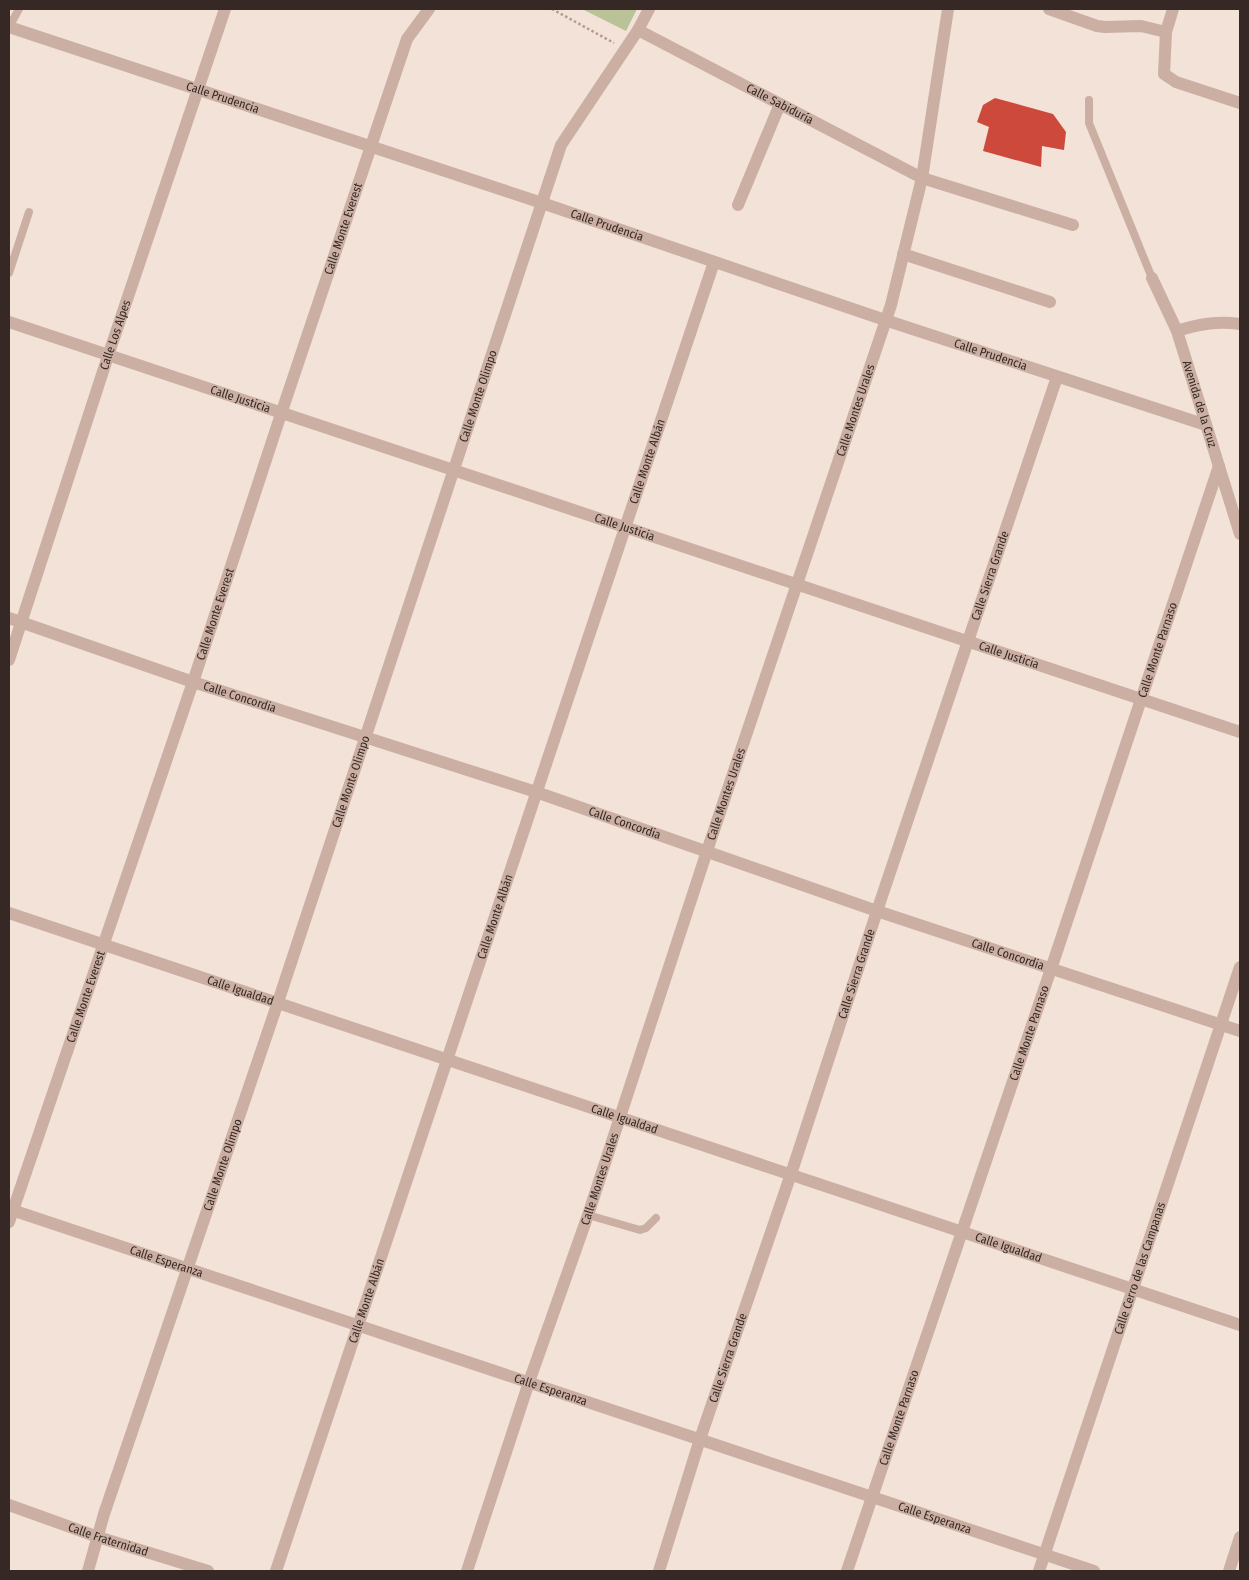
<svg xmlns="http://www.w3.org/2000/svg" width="1249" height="1580" font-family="'Fira Sans Condensed',sans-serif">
<rect width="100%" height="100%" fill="#f2e2d7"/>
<polygon fill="#bac297" points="582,9 637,9 626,31"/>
<polygon fill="#cd493b" points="995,98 1053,114 1066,132 1064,150 1042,146 1041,167 983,151 989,127 977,122 983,105"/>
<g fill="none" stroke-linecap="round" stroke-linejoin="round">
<polyline stroke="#b7998d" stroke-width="2.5" stroke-dasharray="2.5 2.5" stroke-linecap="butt" points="552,9 614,43"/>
<g stroke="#cbafa3" stroke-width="8">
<polyline points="9,27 19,9"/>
<polyline points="1089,100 1089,123 1152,278"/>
<polyline points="9,273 29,212"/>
<polyline points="588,1215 640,1230 646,1228 656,1218"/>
</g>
<g stroke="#cbafa3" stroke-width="12">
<polyline points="1049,9 1097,26 1105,27 1141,26 1166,32"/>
<polyline points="1173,9 1166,32 1164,74 1176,82 1240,103"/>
<path id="s1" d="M9,27L542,203L885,320L1206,425"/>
<path id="s2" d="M638,30L922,178L1073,225"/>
<polyline points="738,205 780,104"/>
<polyline points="903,254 1050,302"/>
<path id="s3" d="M1152,278L1177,331L1240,534"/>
<path d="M1177,331C1199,324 1217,321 1240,324"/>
<path id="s4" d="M9,618L193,682L536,792L877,911L1240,1031"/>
<path id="s5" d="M9,660L108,356L225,9"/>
<path id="s6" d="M9,913L1240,1325"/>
<path id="s7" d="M9,1209L1094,1571"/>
<path id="s8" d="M9,1222L193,682L281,414L407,39L429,9"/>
<path id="s9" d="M88,1571L104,1514L278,1002L561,145L638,30L649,9"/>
<path id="s10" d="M276,1571L714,262"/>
<path id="s11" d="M467,1571L529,1382L588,1215L707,851L891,305L922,178L948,9"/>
<path id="s12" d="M659,1571L700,1439L791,1174L877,911L1057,377"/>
<path id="s13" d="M847,1571L1051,969L1219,466"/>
<path id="s14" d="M1039,1571L1240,967"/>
<polyline points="1229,1571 1240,1537"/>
</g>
<g stroke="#cbafa3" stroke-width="12">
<path id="s15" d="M9,322L1240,732"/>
<path id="s16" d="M9,1505L98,1537L208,1571"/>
</g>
</g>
<g text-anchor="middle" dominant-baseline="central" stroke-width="4.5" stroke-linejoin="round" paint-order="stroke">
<g font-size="12" fill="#352825" stroke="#faede4">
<text stroke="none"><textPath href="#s1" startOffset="225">Calle Prudencia</textPath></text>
<text stroke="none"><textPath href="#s2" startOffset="160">Calle Sabiduría</textPath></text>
<text stroke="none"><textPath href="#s1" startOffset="630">Calle Prudencia</textPath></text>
<text stroke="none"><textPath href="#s8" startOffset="1048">Calle Monte Everest</textPath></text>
<text stroke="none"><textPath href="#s5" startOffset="342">Calle Los Alpes</textPath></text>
<text stroke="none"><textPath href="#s1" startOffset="1035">Calle Prudencia</textPath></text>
<text stroke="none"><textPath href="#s9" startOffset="1238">Calle Monte Olimpo</textPath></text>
<text stroke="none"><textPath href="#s15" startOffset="244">Calle Justicia</textPath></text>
<text stroke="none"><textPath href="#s3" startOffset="135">Avenida de la Cruz</textPath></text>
<text stroke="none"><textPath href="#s11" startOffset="1224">Calle Montes Urales</textPath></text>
<text stroke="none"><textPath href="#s10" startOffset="1170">Calle Monte Albán</textPath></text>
<text stroke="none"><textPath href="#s15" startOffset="649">Calle Justicia</textPath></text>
<text stroke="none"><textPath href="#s12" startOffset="1049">Calle Sierra Grande</textPath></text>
<text stroke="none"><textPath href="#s8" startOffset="642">Calle Monte Everest</textPath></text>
<text stroke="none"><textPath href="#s13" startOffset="972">Calle Monte Parnaso</textPath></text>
<text stroke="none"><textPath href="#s15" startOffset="1054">Calle Justicia</textPath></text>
<text stroke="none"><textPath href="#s4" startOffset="244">Calle Concordia</textPath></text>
<text stroke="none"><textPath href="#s9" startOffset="832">Calle Monte Olimpo</textPath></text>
<text stroke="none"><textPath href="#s11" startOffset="819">Calle Montes Urales</textPath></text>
<text stroke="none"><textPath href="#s4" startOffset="649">Calle Concordia</textPath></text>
<text stroke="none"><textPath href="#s10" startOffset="690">Calle Monte Albán</textPath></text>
<text stroke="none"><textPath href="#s4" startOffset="1054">Calle Concordia</textPath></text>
<text stroke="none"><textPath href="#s12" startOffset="629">Calle Sierra Grande</textPath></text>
<text stroke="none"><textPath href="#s6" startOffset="244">Calle Igualdad</textPath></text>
<text stroke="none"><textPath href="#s8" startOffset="238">Calle Monte Everest</textPath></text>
<text stroke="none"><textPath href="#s13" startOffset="568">Calle Monte Parnaso</textPath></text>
<text stroke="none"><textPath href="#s6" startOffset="649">Calle Igualdad</textPath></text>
<text stroke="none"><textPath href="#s9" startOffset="428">Calle Monte Olimpo</textPath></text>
<text stroke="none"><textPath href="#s11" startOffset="414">Calle Montes Urales</textPath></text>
<text stroke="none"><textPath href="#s6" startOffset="1054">Calle Igualdad</textPath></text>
<text stroke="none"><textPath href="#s7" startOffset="166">Calle Esperanza</textPath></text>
<text stroke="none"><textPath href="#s14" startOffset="319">Calle Cerro de las Campanas</textPath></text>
<text stroke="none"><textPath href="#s10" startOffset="285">Calle Monte Albán</textPath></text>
<text stroke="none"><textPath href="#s12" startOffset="224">Calle Sierra Grande</textPath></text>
<text stroke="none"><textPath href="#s7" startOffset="571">Calle Esperanza</textPath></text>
<text stroke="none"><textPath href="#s13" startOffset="162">Calle Monte Parnaso</textPath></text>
<text stroke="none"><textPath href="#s7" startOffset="976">Calle Esperanza</textPath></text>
<text stroke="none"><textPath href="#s16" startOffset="105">Calle Fraternidad</textPath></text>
</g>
</g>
<rect width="1249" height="1580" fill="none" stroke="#352825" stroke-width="20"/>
</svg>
